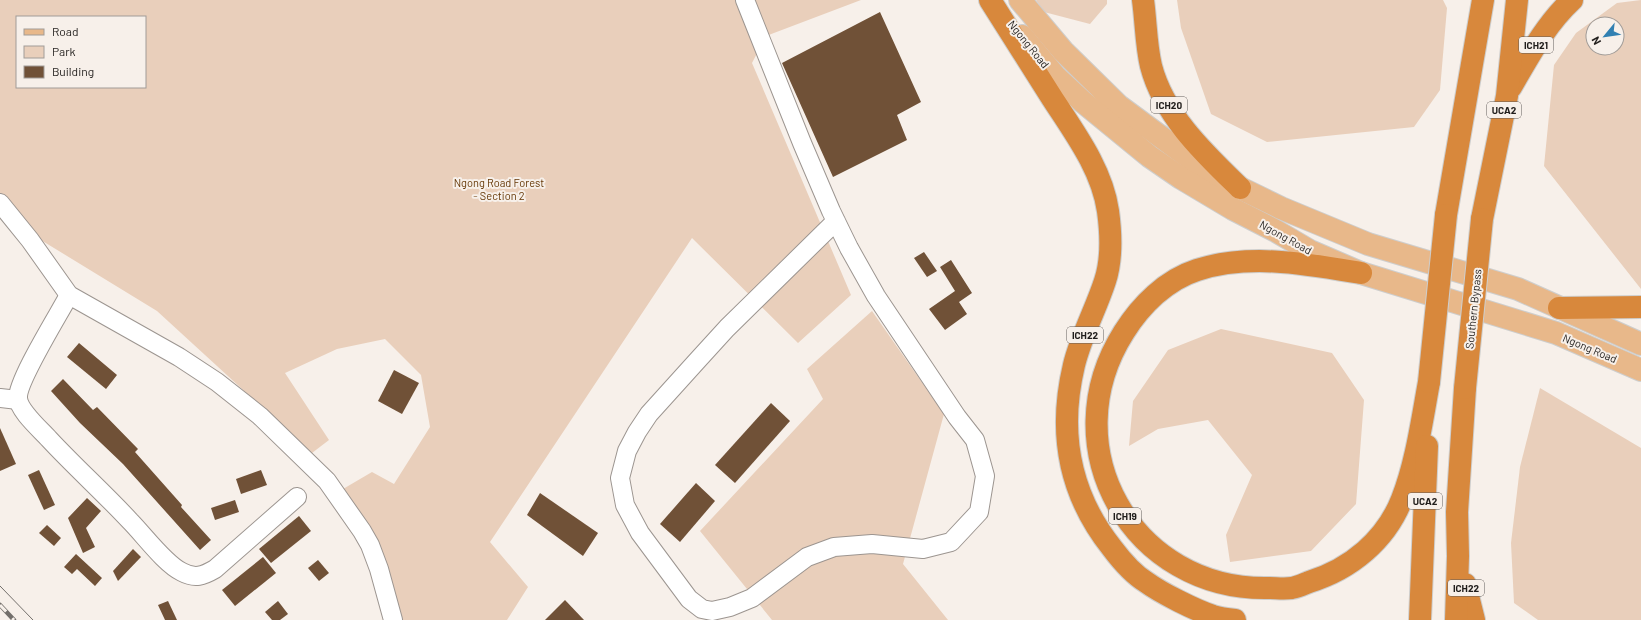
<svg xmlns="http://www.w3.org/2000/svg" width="1641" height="620" font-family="Barlow,sans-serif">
<rect width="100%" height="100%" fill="#f7f0ea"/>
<g fill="#e9cfbb" fill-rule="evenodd">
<path d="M0,0H861L766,36L752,63L851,295L798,343L692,238L490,542L528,587L507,620H403L379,545L343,489L372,472L394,484L430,427L421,375L385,339L337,349L285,373L329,440L312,453L157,311L0,215ZM17,17H145V87H17Z"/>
<polygon points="1036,0 1107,0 1107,4 1090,24 1044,12"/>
<polygon points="1177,0 1443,0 1447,8 1440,90 1414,127 1267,142 1211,114 1181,28"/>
<path d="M1641,0V289L1544,166L1554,65L1576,33L1617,3ZM1593,24H1617V48H1593Z"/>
<polygon points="872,311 944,414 903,564 948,620 772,620 700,531 823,399 807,369"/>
<polygon points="1221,329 1332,353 1364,400 1356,504 1311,551 1230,562 1226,535 1252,475 1208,420 1158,429 1129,446 1133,401 1168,350"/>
<polygon points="1540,388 1641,448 1641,620 1538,620 1514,603 1511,543 1520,467"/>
</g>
<g fill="#705137">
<polygon points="880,12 921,102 897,115 907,140 833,177 782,63"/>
<polygon points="924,252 937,271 927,277 914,258"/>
<polygon points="951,260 972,293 959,302 967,314 945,330 929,309 955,291 940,267"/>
<polygon points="79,343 117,375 106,389 67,357"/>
<polygon points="394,370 419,383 402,414 378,401"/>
<polygon points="63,379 93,410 97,407 138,449 135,452 182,505 181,507 211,540 200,550 123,464 80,423 51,391"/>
<polygon points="771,403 790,421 735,483 715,465"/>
<polygon points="0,428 16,464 0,471"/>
<polygon points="39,470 55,505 44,510 28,475"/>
<polygon points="261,470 267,485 241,494 236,479"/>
<polygon points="696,483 715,501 680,542 660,524"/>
<polygon points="540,493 598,533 583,556 527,515"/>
<polygon points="87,498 101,511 86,528 95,547 83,553 68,518"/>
<polygon points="235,500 239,512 215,520 211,508"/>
<polygon points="299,516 311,531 271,563 259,549"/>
<polygon points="47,525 61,538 54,546 39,533"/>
<polygon points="133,549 141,557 118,581 113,571"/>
<polygon points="76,554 102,578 95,586 77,569 72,574 64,567"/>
<polygon points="263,557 276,573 235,606 222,590"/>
<polygon points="318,560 329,573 319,581 308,568"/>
<polygon points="565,600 584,620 545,620"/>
<polygon points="168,601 177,620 165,620 158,605"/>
<polygon points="278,601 288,614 280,620 272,620 265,612"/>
</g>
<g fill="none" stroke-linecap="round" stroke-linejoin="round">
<g stroke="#9c9590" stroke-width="20">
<g id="minor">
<polyline points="745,0 802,143 831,211 849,248 876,296 957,417 975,440 985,476 979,512 951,542 923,549 872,544 834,547 807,557 752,598 730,607 712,611 702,609 689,599 640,533 625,505 620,478 627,451 637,432 649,414 696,362 727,328 836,221"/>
<polyline points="0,203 30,240 69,295 179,357 217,382 260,416 327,481 362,531 370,545 379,569 393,620"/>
<path d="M69,295C59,314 17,381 18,398C19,411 40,429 49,439C75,467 104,493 130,521C144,535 165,564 182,572C195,579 203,576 215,569L297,497"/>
<polyline points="0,398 18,400"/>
</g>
</g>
<g stroke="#cececd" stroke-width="24">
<g id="major">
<polyline points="1020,0 1063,51 1119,106 1199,165 1240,188 1281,208 1368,244 1518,289 1641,344"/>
<polyline points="1022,36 1055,76 1083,102 1149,156 1181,178 1233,209 1276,231 1310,251 1361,273 1556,333 1641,370"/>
</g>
</g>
<g stroke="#cececd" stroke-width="24">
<g id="highway">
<path d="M990,0C1011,33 1031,65 1052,98C1074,132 1102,169 1108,211C1111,233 1112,260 1105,281C1096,309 1081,336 1074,365C1058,432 1069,494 1112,548C1121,560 1133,574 1146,582C1161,593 1195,610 1213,616C1220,618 1227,619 1235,620"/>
<path d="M1143,0C1146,22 1146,45 1151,66C1164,116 1205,154 1240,188"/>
<path d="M1511,87C1529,56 1546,24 1572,0"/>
<polyline points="1446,215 1483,0"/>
<polyline points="1482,219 1507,96 1517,0"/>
<path d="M1361,273C1307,264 1250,253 1197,270C1166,280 1141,305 1124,332C1051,447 1132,591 1269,588C1276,588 1284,589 1292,588C1298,587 1304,584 1309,582C1351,569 1386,540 1402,499C1416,464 1422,420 1429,382"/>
<polyline points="1559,308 1641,307"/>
<polyline points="1465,584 1474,620"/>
<polyline points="1420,620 1427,446"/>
<polyline points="1456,620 1458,556 1457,512 1465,388"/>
</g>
</g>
<use href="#minor" stroke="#fff" stroke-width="18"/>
<use href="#major" stroke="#e8b88a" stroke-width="22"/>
<use href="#highway" stroke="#d8883c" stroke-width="22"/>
<polyline stroke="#736f6b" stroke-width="1" points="0,586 33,620"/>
<g stroke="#736f6b" stroke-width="4.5">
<polyline id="rail" points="0,605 14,620"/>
</g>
<use href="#rail" stroke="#f7f0ea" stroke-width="3" stroke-dasharray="9" stroke-linecap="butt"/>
<g stroke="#cececd" stroke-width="24" stroke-linecap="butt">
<g id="highway-bridge">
<polyline points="1429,382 1446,215"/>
<polyline points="1465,388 1482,219"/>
</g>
</g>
<use href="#highway-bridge" stroke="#d8883c" stroke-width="22"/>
</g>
<g text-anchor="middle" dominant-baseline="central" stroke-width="4" stroke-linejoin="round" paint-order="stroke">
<g fill="#f7f0ea" stroke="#615d5a" stroke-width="1">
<rect x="1519" y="37" width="34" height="16" rx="3"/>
<rect x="1151" y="97" width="36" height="16" rx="3"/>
<rect x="1487" y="102" width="34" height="16" rx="3"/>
<rect x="1067" y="327" width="36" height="16" rx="3"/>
<rect x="1408" y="493" width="34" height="16" rx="3"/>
<rect x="1109" y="508" width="32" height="16" rx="3"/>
<rect x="1448" y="580" width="36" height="16" rx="3"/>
</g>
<g font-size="10" font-weight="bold" fill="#211e1c">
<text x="1536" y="45">ICH21</text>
<text x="1169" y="105">ICH20</text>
<text x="1504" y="110">UCA2</text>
<text x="1085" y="335">ICH22</text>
<text x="1425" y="501">UCA2</text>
<text x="1125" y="516">ICH19</text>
<text x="1466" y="588">ICH22</text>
</g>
<g font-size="11" fill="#211e1c" stroke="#f7f0ea">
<text transform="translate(1029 44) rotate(51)">Ngong Road</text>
<text transform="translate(1286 237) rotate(29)">Ngong Road</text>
<text transform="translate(1473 309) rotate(-84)">Southern Bypass</text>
<text transform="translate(1590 348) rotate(23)">Ngong Road</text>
</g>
<g font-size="11" fill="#643604" stroke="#f7f0ea">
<text x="499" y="182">Ngong Road Forest<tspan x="499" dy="13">- Section 2</tspan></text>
</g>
</g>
<rect x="16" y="16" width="130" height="72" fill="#f7f0ea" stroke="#a19c98"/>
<rect x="24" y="29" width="20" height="6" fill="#e8b88a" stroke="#a19c98"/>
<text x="52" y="36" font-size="12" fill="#211e1c">Road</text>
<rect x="24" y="46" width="20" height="12" fill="#e9cfbb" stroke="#a19c98"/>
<text x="52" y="56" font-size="12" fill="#211e1c">Park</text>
<rect x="24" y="66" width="20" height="12" fill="#705137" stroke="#a19c98"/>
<text x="52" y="76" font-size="12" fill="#211e1c">Building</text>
<g transform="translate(1605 36) rotate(241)"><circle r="19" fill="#f7f0ea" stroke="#a19c98"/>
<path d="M0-3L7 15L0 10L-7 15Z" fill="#3180b2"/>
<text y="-6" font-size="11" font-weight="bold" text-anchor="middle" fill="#211e1c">N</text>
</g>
</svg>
